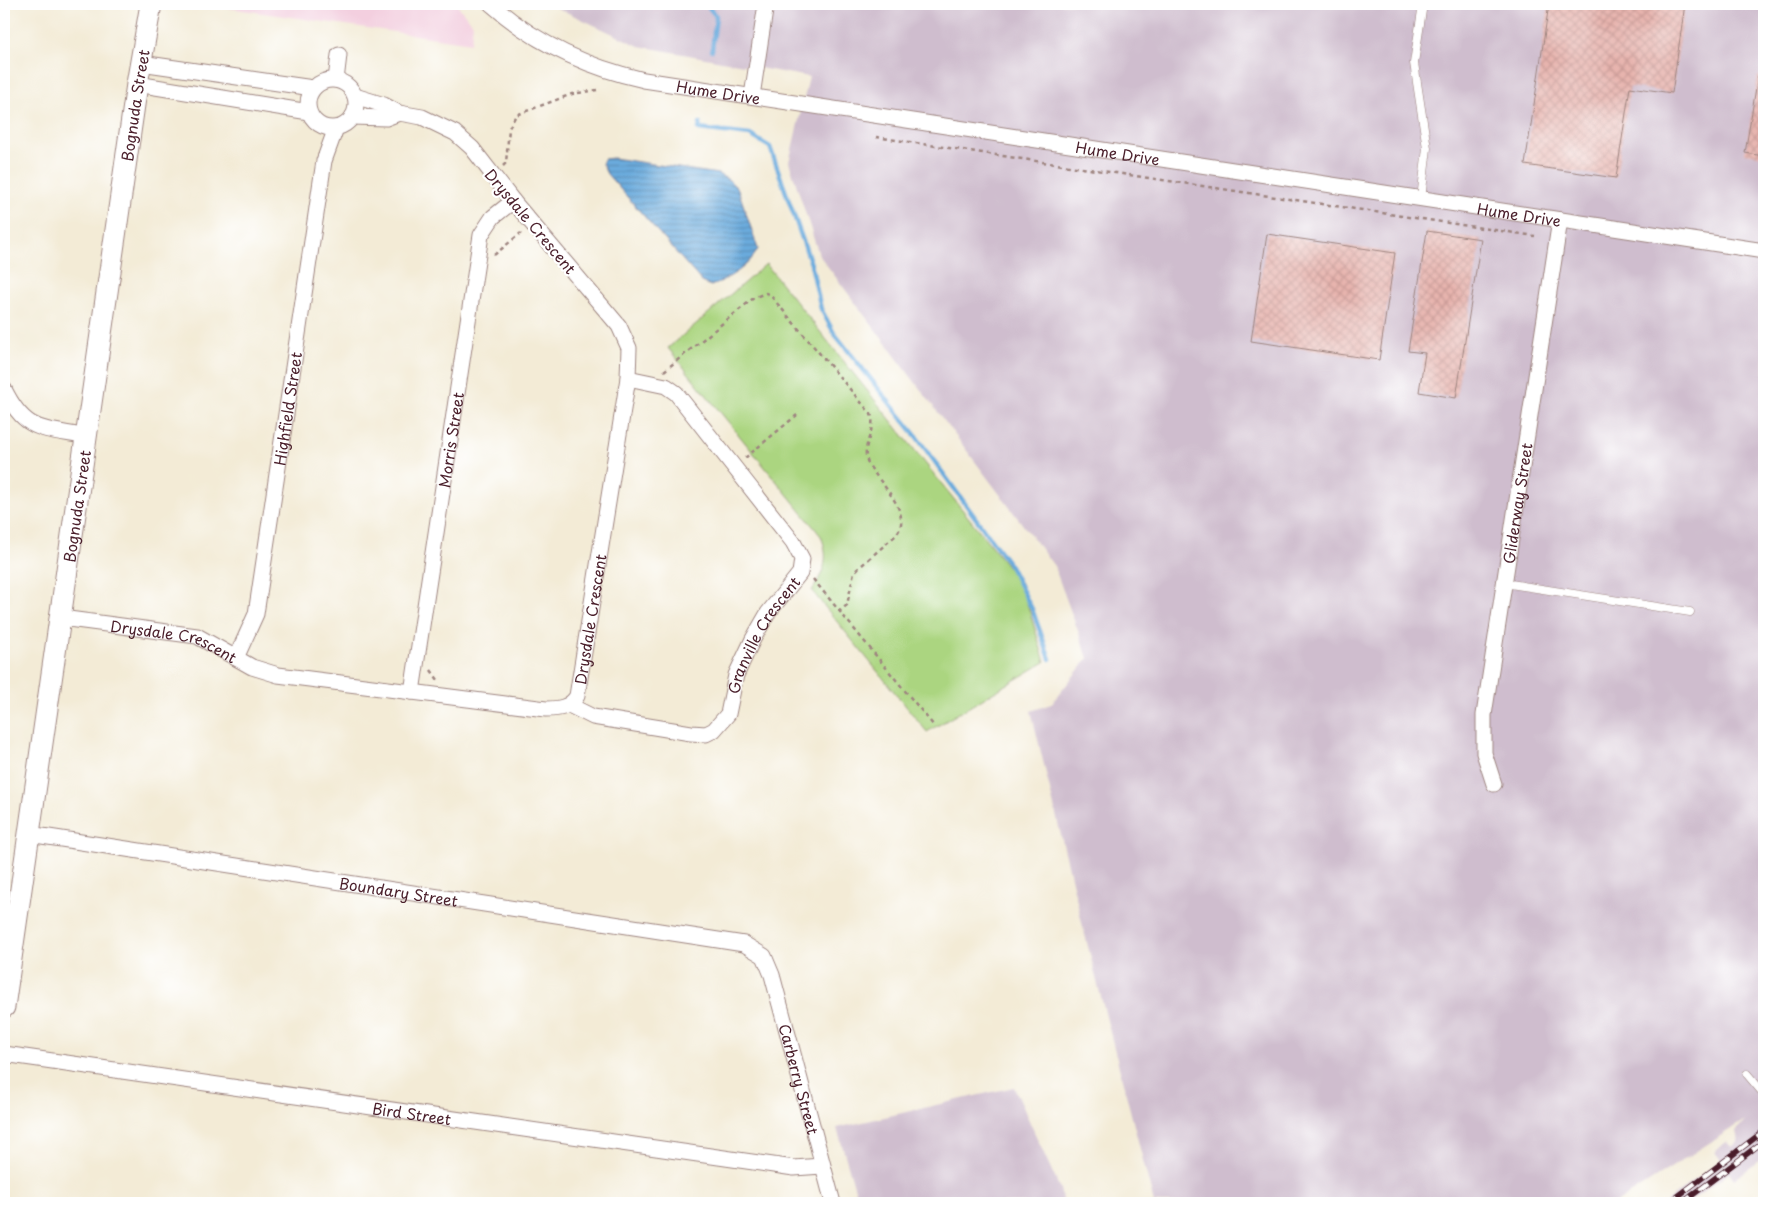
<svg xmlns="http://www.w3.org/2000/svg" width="1768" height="1207" font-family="'Playpen Sans',sans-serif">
<defs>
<pattern id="water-rules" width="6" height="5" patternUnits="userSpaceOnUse" patternTransform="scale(1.25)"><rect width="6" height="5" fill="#6aabdd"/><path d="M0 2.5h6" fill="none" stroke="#598bb3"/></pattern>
<pattern id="building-cross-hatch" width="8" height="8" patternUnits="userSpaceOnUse" patternTransform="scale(1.25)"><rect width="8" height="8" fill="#e7b4ae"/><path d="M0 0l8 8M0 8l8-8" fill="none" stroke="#c89a96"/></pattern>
</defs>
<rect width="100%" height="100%" fill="#fff"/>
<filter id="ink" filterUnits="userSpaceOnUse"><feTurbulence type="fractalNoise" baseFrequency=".02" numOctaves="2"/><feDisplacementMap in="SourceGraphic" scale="10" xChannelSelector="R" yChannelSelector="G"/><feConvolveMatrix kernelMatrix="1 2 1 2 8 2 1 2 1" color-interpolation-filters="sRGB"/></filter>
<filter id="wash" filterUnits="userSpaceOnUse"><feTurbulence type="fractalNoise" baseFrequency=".0096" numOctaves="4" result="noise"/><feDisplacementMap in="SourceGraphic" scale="20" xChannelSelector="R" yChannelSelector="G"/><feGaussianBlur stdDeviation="1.12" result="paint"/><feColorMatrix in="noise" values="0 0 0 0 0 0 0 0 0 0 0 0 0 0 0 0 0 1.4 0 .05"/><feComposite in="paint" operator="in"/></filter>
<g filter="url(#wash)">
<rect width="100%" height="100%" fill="#f3ebd6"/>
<polygon fill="#f3cfdf" points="200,4 456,4 473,24 471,43"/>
<g fill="#cfbdce">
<polygon points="549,4 1764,4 1764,1158 1734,1179 1729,1172 1688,1203 1665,1203 1721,1160 1715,1152 1726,1142 1732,1147 1738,1142 1736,1131 1745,1120 1616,1203 1154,1203 1084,931 1031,711 1051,704 1088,658 1054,566 819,255 789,162 809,77 639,46"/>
<polygon points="1014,1087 1060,1189 1063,1203 859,1203 837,1128"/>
</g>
<path fill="#abd580" stroke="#7a7a56" d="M766,264L1021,583L1045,662L927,732L812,591C824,571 830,559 821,536L668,348Z"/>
<path fill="url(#water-rules)" stroke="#5a6584" d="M613,158L718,174L729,180L738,189L758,249C749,267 729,278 711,286L703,283L607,174L602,164L604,159Z"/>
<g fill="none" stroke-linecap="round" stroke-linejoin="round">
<g stroke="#6aabdd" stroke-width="4.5">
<polyline points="706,4 716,16 712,50"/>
<polyline points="700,123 699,129 750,135 770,147 811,264 821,309 834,333 916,436 1009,564 1032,609 1050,659"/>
</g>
</g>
<g id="blocks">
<g fill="url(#building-cross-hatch)">
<polygon points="1549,4 1685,4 1672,93 1630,87 1616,178 1525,165"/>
<polygon points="1758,76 1764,77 1764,156 1745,153"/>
<polygon points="1427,231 1481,239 1456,398 1419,392 1425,353 1408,351"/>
<polygon points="1267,234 1395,253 1379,360 1251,341"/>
</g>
</g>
</g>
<g filter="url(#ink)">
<use href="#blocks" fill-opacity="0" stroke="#9e8580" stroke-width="1"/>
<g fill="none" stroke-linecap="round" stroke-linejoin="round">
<g stroke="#9e8580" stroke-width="9">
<g id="lane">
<polyline points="1421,199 1427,148 1414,63 1423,4"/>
<polyline points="1504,583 1690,612"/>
<polyline points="1747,1074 1764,1094"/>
</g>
</g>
<g stroke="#9e8580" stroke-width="17">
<g id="street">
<path id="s1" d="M491,4C536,44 586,67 644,80L1764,251"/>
<polyline points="141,63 313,88"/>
<polyline points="336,80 339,55"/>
<circle cx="332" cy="104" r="24"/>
<polyline points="137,84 309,112"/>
<polyline points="752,96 766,4"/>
<polyline points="352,117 386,118 399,113"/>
<path d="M4,389C26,434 43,428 88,437"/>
<path id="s2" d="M61,618L197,636L252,667L278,675L546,709C558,709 570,708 577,696L628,378L629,348L619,326L513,201L472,148L455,133L422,117L399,113L384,105L355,96"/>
<path id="s3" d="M236,658L256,614L324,161L336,128"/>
<path id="s4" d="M412,692L481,235L493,217L513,201"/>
<path id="s5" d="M569,705L593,717L691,733L706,734L714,730L728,714L736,675L753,639L768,613L800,573L802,559L793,542L676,393L666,386L628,378"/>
<path id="s6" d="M1494,784L1484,753V715L1560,220"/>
<path id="s7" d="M29,834L744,944L764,956L772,975L833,1203"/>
<path id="s8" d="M4,1054L794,1168L822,1166"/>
</g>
</g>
<g stroke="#9e8580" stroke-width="23">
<g id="secondary">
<path id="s9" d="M4,1007L137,84L151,4"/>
</g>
</g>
<g stroke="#9e8580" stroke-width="2.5" stroke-dasharray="4 4" stroke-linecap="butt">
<polyline points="876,137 1535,236"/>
<polyline points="503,166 506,163 509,128 516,115 572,94 597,90"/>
<polyline points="494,255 521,233"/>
<path d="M664,371L755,297L766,293L770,295L871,414C877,431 860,446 868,463C878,483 916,513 895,536L854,572L847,605L840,611"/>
<polyline points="745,458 797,415"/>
<polyline points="813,579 934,726"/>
<polyline points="431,670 438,680"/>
</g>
<use href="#lane" stroke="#fff" stroke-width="8"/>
<use href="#street" stroke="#fff" stroke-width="15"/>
<use href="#secondary" stroke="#fff" stroke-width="21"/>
<g stroke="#4a1f2b" stroke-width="5.5">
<g id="rail">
<polyline points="1669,1203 1764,1131"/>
<polyline points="1682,1203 1764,1141"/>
</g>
</g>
<use href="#rail" stroke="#fff" stroke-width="4" stroke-dasharray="11" stroke-linecap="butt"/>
</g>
</g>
<g text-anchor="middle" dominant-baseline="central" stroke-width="4.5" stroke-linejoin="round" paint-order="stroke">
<g font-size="15" fill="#4a1f2b" stroke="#fff">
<text stroke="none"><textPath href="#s1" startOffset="248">Hume Drive</textPath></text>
<text stroke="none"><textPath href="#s9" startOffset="911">Bognuda Street</textPath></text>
<text stroke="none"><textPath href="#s1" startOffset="652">Hume Drive</textPath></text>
<text stroke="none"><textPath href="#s1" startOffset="1058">Hume Drive</textPath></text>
<text transform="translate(531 221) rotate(50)">Drysdale Crescent</text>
<text stroke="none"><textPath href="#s3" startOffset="256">Highfield Street</textPath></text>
<text stroke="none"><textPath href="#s4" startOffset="255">Morris Street</textPath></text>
<text stroke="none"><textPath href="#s6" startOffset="285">Gliderway Street</textPath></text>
<text stroke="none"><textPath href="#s9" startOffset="506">Bognuda Street</textPath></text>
<text stroke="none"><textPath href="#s2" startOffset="611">Drysdale Crescent</textPath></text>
<text stroke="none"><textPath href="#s5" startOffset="259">Granville Crescent</textPath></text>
<text stroke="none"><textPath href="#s2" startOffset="116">Drysdale Crescent</textPath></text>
<text stroke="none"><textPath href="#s7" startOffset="374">Boundary Street</textPath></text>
<text stroke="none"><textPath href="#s7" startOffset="875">Carberry Street</textPath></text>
<text stroke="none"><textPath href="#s8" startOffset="412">Bird Street</textPath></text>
</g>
</g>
<rect width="1768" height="1207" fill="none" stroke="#fff" stroke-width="20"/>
</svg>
